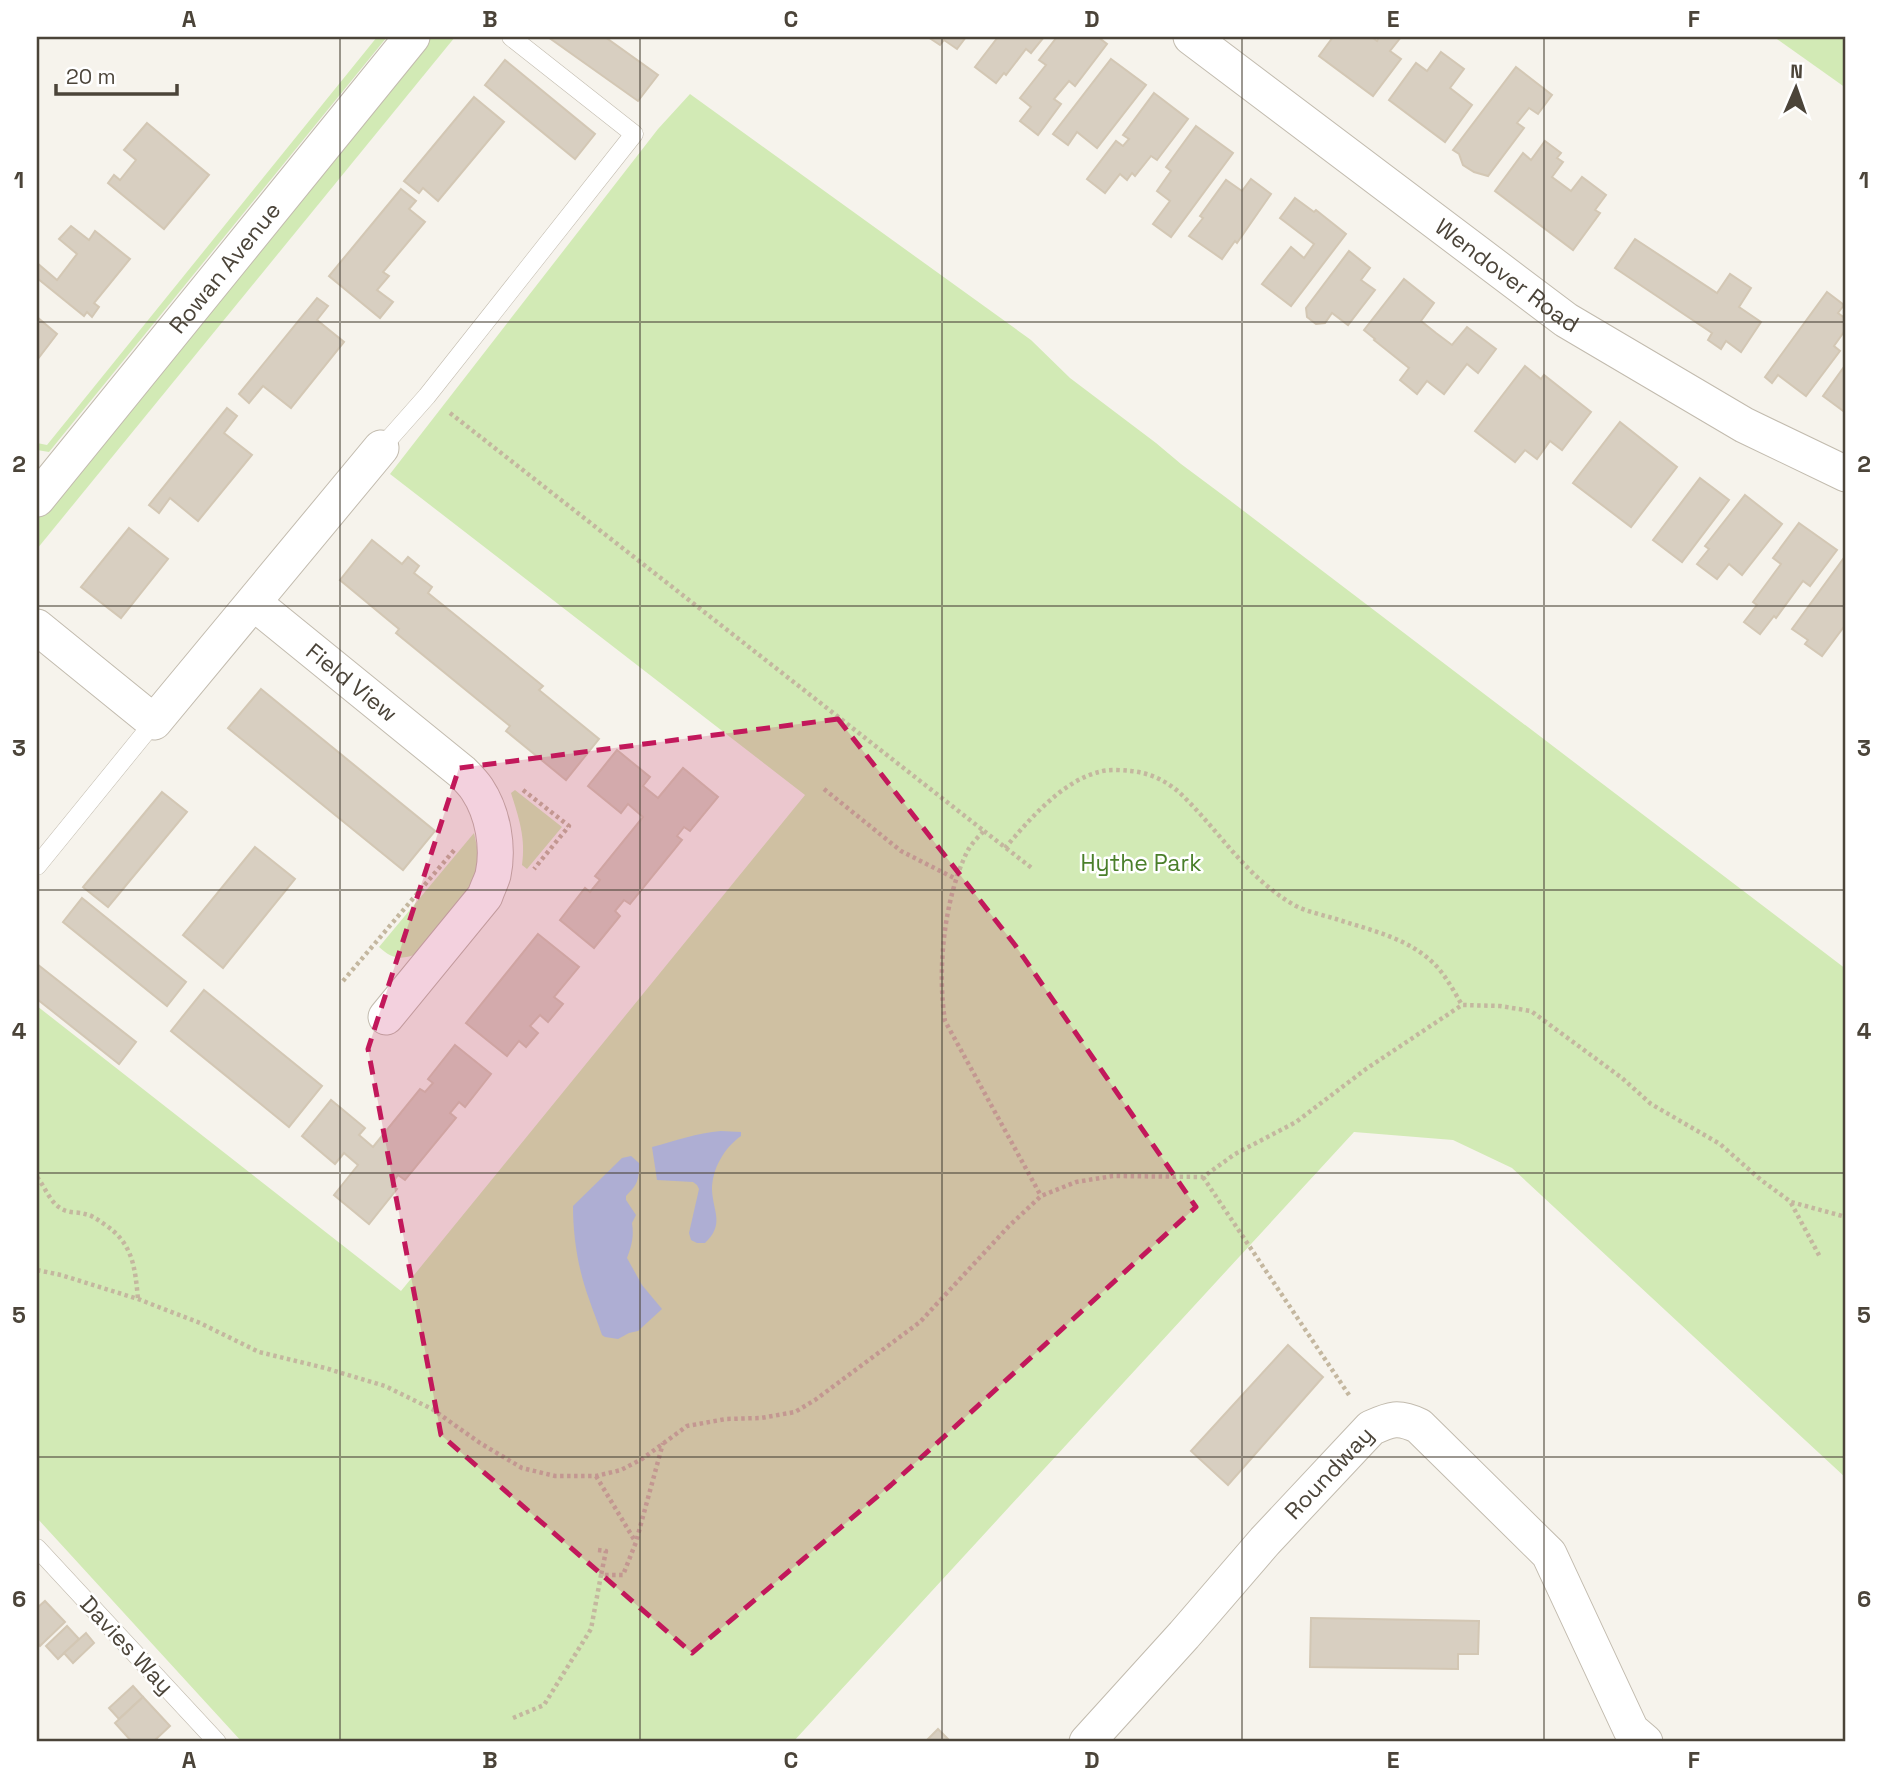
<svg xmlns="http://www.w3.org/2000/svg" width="1883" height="1779" font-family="'Space Grotesk',sans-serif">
<rect width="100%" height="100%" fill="#f6f3ec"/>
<g fill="#d2eab5">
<polygon points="377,37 387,37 49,452 37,450 37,443 47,445"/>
<polygon points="429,37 455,37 37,549 37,517"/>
<polygon points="1774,37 1846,37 1846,88"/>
<polygon points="690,94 1031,340 1070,378 1156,443 1181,464 1228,499 1846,969 1846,1478 1512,1168 1453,1140 1354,1132 793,1742 242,1742 37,1518 37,1006 401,1291 805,795 390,474 658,129"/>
<path d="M515,790L562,827L527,869L522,865C526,839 519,818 511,793Z"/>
<path d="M474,833L477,847V867L472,888L419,953C402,960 393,960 379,947Z"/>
</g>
<g fill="#a9d4f2">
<path d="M721,1131L741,1132V1136C724,1148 712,1169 712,1190C713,1212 725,1224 705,1243H697L691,1240L689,1233L699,1189L697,1185L693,1182L657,1180L652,1147C675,1141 697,1133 721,1131Z"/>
<path d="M631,1156L639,1163C639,1180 638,1184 626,1196V1200L636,1215L632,1223C634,1236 632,1245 627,1258L642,1285L662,1309L638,1331L629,1333L618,1339L605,1337L602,1335C598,1323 593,1311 589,1299C578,1269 573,1237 573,1206L622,1158Z"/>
</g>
<g fill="#d8cfc1" stroke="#d3c7b4" stroke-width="2">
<polygon points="548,37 605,37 658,75 638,101"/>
<polygon points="928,37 966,37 957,49 944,40 940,45"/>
<polygon points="998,37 1044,37 1031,53 1026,49 1006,75 1004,73 996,83 975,67"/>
<polygon points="1057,37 1098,37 1107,44 1075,86 1069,81 1054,99 1061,104 1038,135 1020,121 1031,107 1020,98 1046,65 1039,60"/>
<polygon points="1333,37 1374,37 1373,38 1377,41 1379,37 1401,37 1390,51 1401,59 1373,96 1319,56"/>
<polygon points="1441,52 1464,69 1450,88 1472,105 1445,142 1389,100 1416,63 1427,71"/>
<polygon points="1111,59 1146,85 1097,148 1077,132 1068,145 1053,134"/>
<polygon points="505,60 595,134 575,159 485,85"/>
<polygon points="1516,67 1552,95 1538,114 1529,108 1517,123 1524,128 1488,176 1474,172 1463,165 1459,154 1453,150"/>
<polygon points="1154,93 1188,119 1157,160 1151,156 1135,176 1132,173 1127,180 1120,174 1105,193 1087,179 1116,141 1123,146 1129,139 1123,135"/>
<polygon points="474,97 504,122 438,201 423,188 419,193 404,181"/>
<polygon points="147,123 209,175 164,229 108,183 114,175 120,180 136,160 124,150"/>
<polygon points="1196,126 1233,153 1171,237 1153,224 1170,201 1157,191 1171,171 1166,167"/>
<polygon points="1545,141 1561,153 1557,158 1563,162 1552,177 1571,191 1582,177 1606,195 1595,210 1600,213 1573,250 1495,191 1523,153 1531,160"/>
<polygon points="1251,179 1271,194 1237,243 1235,241 1222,259 1189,236 1203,218 1200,216 1226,180 1242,191"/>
<polygon points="401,189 416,201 409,209 425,222 383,272 389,276 377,290 393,302 380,318 329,276"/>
<polygon points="1295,198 1314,212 1316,210 1346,234 1291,306 1262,284 1291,247 1304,258 1314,244 1280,218"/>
<polygon points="71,226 89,240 95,231 130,259 94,303 99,307 92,317 87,312 84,316 37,278 37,263 57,280 77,254 59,239"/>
<polygon points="1635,239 1717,293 1730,274 1751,288 1739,307 1761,322 1741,352 1726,341 1721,349 1708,340 1712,333 1615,268"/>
<polygon points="1349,251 1370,268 1361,280 1375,290 1348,325 1332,313 1325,323 1316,324 1307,317 1306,308"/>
<polygon points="1404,279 1434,303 1421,321 1436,333 1452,345 1467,327 1496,349 1478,373 1467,364 1444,394 1427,381 1417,394 1400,380 1409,368 1374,340 1375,339 1364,330"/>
<polygon points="1827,292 1844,305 1838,313 1846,319 1846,329 1834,346 1840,351 1806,396 1778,375 1772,383 1765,377"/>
<polygon points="317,298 328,306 317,320 344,342 291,408 263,386 249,403 239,394"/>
<polygon points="37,317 57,334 37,360"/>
<polygon points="1846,364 1846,413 1823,396"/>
<polygon points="1525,366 1541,379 1544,375 1591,412 1562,450 1550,441 1537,459 1525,450 1515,462 1475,431"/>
<polygon points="227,408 237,416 224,433 252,455 198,521 170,498 159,513 149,505"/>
<polygon points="1620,422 1677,467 1631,527 1573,483"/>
<polygon points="1700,478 1729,500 1682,562 1653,540"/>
<polygon points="1745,495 1782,524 1742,575 1729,564 1717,579 1697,564 1709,549 1705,546"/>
<polygon points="1799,523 1837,550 1810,586 1803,581 1776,618 1774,616 1760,634 1744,622 1757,605 1753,602 1781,564 1773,558"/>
<polygon points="129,528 168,559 121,618 81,587"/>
<polygon points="372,540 402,564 408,557 419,566 414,573 432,587 428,593 543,686 539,690 599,739 566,780 506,731 510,726 396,633 399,629 340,580"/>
<polygon points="1846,555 1846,624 1822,656 1805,644 1808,640 1792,629"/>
<polygon points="261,689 435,831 403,870 228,728"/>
<polygon points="617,750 650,777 643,786 658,798 683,768 718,797 690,831 684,827 677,836 682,840 630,904 624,900 615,911 620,916 594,948 560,920 585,888 590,892 600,880 595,876 643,817 628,804 621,813 588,786"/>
<polygon points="162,792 187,812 108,907 83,887"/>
<polygon points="255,847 295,879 223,968 183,935"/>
<polygon points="82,898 186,982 167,1006 63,922"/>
<polygon points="538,934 579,967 554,997 563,1004 548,1022 540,1015 530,1026 538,1033 526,1047 519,1041 507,1056 466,1023"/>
<polygon points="37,964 136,1042 119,1064 37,999"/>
<polygon points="204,990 322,1086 289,1127 171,1031"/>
<polygon points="455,1045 491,1074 465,1107 459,1102 450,1113 456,1118 405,1180 398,1175 391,1185 397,1189 369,1224 334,1195 358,1165 344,1153 335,1164 302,1136 331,1100 365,1128 359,1135 373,1147 420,1089 425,1092 433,1083 428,1079"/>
<polygon points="1288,1345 1323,1377 1228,1485 1191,1451"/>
<polygon points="45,1601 65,1622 40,1646 37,1642 37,1608"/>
<polygon points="1311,1618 1479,1621 1478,1654 1458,1654 1458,1669 1310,1667"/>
<polygon points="67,1626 79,1639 58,1659 46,1646"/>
<polygon points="86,1633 94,1643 73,1663 64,1653"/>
<polygon points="133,1686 143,1697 119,1719 109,1708"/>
<polygon points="143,1697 170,1726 153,1742 132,1742 115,1723"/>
<polygon points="938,1729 951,1742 925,1742"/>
</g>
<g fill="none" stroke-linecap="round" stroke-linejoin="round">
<g stroke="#c2bbae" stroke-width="19">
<g id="service">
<polyline points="381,448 427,396 634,134 511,37"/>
<polyline points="37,866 154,722"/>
<polyline points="37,1548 217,1742"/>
</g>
</g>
<g stroke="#c2bbae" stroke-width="37">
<g id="minor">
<path id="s1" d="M1191,37L1566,320L1744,425L1846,474"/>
<path id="s2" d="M37,499L412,37"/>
<path id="s3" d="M254,603L462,772C467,777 473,783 477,789C493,813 499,847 493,875C491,882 487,889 485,896L386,1017"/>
<polyline points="37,627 154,722 381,448"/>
<path id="s4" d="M1087,1742L1184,1635L1265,1541L1371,1428C1391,1419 1398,1416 1419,1426L1549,1554L1631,1730L1645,1742"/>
</g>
</g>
<g stroke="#c4b79f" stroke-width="4.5" stroke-dasharray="3.5 3.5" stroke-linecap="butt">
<path d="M450,413L984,831C978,837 971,844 967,852C944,899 937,970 945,1021L1041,1196"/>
<polyline points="824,789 901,851 956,879"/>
<polyline points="523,790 569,826 534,869"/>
<polyline points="984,831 1033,869"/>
<path d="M1005,848C1029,820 1062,781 1099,772C1108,769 1121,770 1131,771C1152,773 1171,783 1186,799C1222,835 1249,880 1296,906C1308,912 1323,915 1336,919C1373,931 1413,939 1439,969C1448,980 1455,993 1462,1005"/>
<polyline points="343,981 456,848"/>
<path d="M37,1177C46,1188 50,1204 64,1210C70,1213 79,1212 85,1214C92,1215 98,1220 104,1224C133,1243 135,1267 138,1299"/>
<polyline points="1203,1177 1351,1398"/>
<polyline points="1791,1203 1820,1257"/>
<polyline points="37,1270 61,1275 138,1299 200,1323 259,1352 325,1368 385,1386 432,1409 480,1443 522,1468 555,1476 596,1476 621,1470 642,1459 687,1426 726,1419 761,1418 795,1412 815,1400 920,1322 1009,1226 1041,1196 1076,1182 1113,1176 1203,1177 1235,1154 1296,1122 1366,1069 1462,1005 1500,1006 1531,1011 1622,1078 1651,1104 1720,1144 1761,1180 1791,1202 1846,1217"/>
<polyline points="596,1476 635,1541"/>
<polyline points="598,1550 606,1551 601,1575"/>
<polyline points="513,1718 544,1705 591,1629 601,1575 623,1575 636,1542 663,1443"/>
</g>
<use href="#service" stroke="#fff" stroke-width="18"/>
<use href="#minor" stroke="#fff" stroke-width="35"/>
</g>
<path fill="#c2185b" fill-opacity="0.2" stroke="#c2185b" stroke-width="5" stroke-dasharray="14 9" stroke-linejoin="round" d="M838,719L1015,945L1196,1207L891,1485L692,1653L441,1435L368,1049L459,768Z"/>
<path fill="none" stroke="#4b4439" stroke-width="2" stroke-opacity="0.55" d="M340,37V1742M640,37V1742M942,37V1742M1242,37V1742M1544,37V1742M37,322H1846M37,606H1846M37,890H1846M37,1173H1846M37,1457H1846"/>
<g text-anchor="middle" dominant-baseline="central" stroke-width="5" stroke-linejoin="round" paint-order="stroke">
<g font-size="23" fill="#4b4439" stroke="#fff">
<text stroke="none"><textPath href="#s2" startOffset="298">Rowan Avenue</textPath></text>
<text stroke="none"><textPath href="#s1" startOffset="396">Wendover Road</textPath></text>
<text stroke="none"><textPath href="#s3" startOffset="126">Field View</textPath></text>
<text stroke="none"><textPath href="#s4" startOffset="362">Roundway</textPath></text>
<text transform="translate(127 1645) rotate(47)">Davies Way</text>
</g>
<g font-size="23" fill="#4a7f2a" stroke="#fff">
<text x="1141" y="863">Hythe Park</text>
</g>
</g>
<rect width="1883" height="1779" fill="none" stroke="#ffffff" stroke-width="77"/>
<g transform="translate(1796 88) rotate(2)" stroke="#ffffff" stroke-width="5" paint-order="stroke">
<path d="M0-5L12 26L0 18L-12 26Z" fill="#4b4439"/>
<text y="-10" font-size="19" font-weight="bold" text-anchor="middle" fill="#4b4439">N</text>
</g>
<path d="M56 84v10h121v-10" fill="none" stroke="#4b4439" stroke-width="3.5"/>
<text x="66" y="84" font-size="21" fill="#4b4439" stroke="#ffffff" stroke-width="5" paint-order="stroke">20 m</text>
<rect x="38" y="38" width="1806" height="1702" fill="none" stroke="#4b4439" stroke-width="2.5"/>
<g font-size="23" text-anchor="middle" font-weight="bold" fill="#4b4439">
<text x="189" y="27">A</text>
<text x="490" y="27">B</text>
<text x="791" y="27">C</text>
<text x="1092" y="27">D</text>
<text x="1393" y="27">E</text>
<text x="1694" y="27">F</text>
<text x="19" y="188">1</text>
<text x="1864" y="188">1</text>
<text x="19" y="472">2</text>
<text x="1864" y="472">2</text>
<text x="19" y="756">3</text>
<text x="1864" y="756">3</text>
<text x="19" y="1039">4</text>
<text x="1864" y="1039">4</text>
<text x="19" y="1323">5</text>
<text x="1864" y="1323">5</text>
<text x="19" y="1607">6</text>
<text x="1864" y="1607">6</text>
<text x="189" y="1768">A</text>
<text x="490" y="1768">B</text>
<text x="791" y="1768">C</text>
<text x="1092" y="1768">D</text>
<text x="1393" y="1768">E</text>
<text x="1694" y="1768">F</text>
</g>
</svg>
